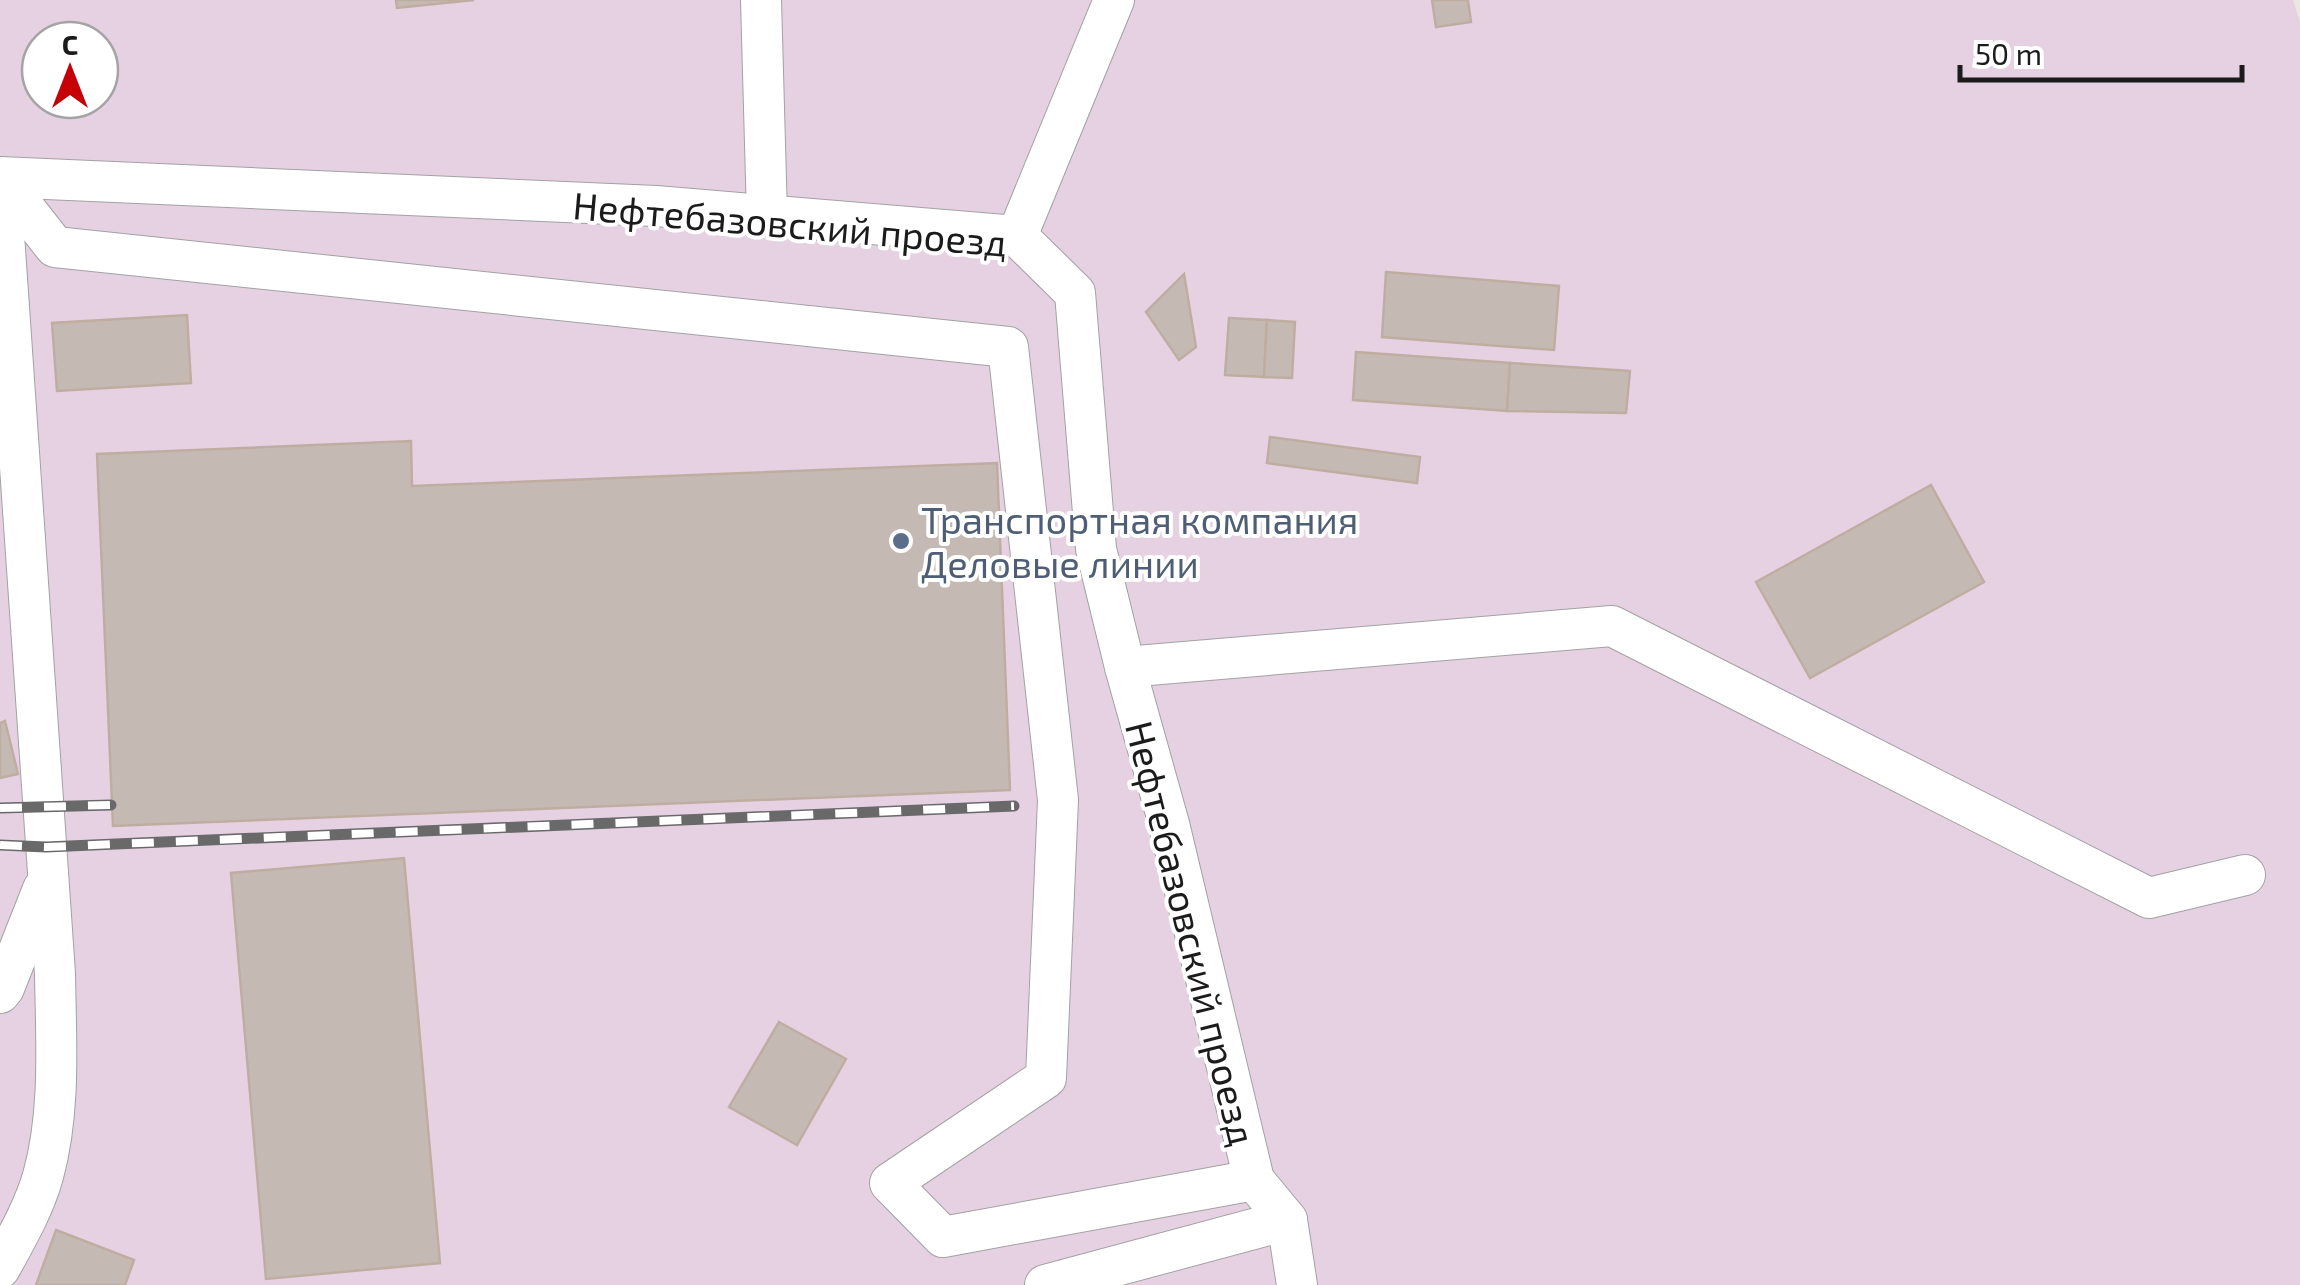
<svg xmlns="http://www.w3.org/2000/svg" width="2300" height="1285" font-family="'Exo 2',sans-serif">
<rect width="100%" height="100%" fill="#ede8df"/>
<path fill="#e6d1e3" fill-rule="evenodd" d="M0,0H2293L2300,22V1285H0ZM40,40H100V100H40Z"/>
<g fill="#c5bab3" stroke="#bfada1" stroke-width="2.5">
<polygon points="396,0 474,0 397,8"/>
<polygon points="1432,0 1468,0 1471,22 1436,27"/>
<polygon points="1386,272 1559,286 1554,350 1382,337"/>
<polygon points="1184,274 1196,347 1179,360 1146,312"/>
<polygon points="187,315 191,383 57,391 52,323"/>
<polygon points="1229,318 1267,320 1264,377 1225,375"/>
<polygon points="1267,320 1295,322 1292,378 1264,377"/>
<polygon points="1356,352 1510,363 1507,411 1353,400"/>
<polygon points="1510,363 1630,371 1626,413 1507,411"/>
<polygon points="1270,437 1420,457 1417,483 1267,463"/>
<polygon points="411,441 412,486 997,463 1010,790 113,826 97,454"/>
<polygon points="1931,485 1984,582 1810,678 1756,582"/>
<polygon points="5,721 18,774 0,778 0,723"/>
<polygon points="404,858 440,1263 266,1279 231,873"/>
<polygon points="779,1022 846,1059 797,1145 729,1107"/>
<polygon points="56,1230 134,1260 125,1285 36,1285"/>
</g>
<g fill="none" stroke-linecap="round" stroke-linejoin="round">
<g stroke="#a2a2a2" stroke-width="42">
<g id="minor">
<polyline points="761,0 767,216"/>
<polyline points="0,177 55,247 1008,347 1058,800 1046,1078 890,1183 943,1237 1254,1180"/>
<polyline points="0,177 656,206 1017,236 1075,293 1096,549 1125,667 1169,824 1254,1180 1287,1220 1297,1285"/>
<polyline points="1017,236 1114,0"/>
<polyline points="1125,667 1612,626 2149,898 2245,875"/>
<polyline points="0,993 4,988 43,889"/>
<path d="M0,1268C16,1239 34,1208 43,1176C61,1111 56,1041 55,974L0,177"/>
<polyline points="1045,1285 1287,1220"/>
</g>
</g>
<use href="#minor" stroke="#fff" stroke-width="40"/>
<g stroke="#696969" stroke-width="11">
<g id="rail">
<polyline points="0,808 111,805"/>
<polyline points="0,845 46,847 1014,806"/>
</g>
</g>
<use href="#rail" stroke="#fff" stroke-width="8" stroke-dasharray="22" stroke-linecap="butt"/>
</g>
<circle fill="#5c6f8a" stroke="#fff" stroke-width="4" cx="901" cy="541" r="10"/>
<g text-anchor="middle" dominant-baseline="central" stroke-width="8" stroke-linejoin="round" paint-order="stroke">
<g font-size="38" fill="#1b1b1b" stroke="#fff">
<text transform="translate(790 223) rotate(5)">Нефтебазовский проезд</text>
<text transform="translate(1192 933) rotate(76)">Нефтебазовский проезд</text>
</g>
<g font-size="38" fill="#4e5e75" stroke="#fff" text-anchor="start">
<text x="921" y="519">Транспортная компания<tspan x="921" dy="44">Деловые линии</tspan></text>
</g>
</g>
<g transform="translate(70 70)"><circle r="48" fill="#ffffff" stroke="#a4a4a4" stroke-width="2.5"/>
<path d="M0-8L18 38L0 25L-18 38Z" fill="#c50007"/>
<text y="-15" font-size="28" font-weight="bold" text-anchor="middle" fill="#1b1b1b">С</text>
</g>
<path d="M1960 65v15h282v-15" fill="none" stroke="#1b1b1b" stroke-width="5"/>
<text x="1975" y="65" font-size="30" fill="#1b1b1b" stroke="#ffffff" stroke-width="8" paint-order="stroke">50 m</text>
</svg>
